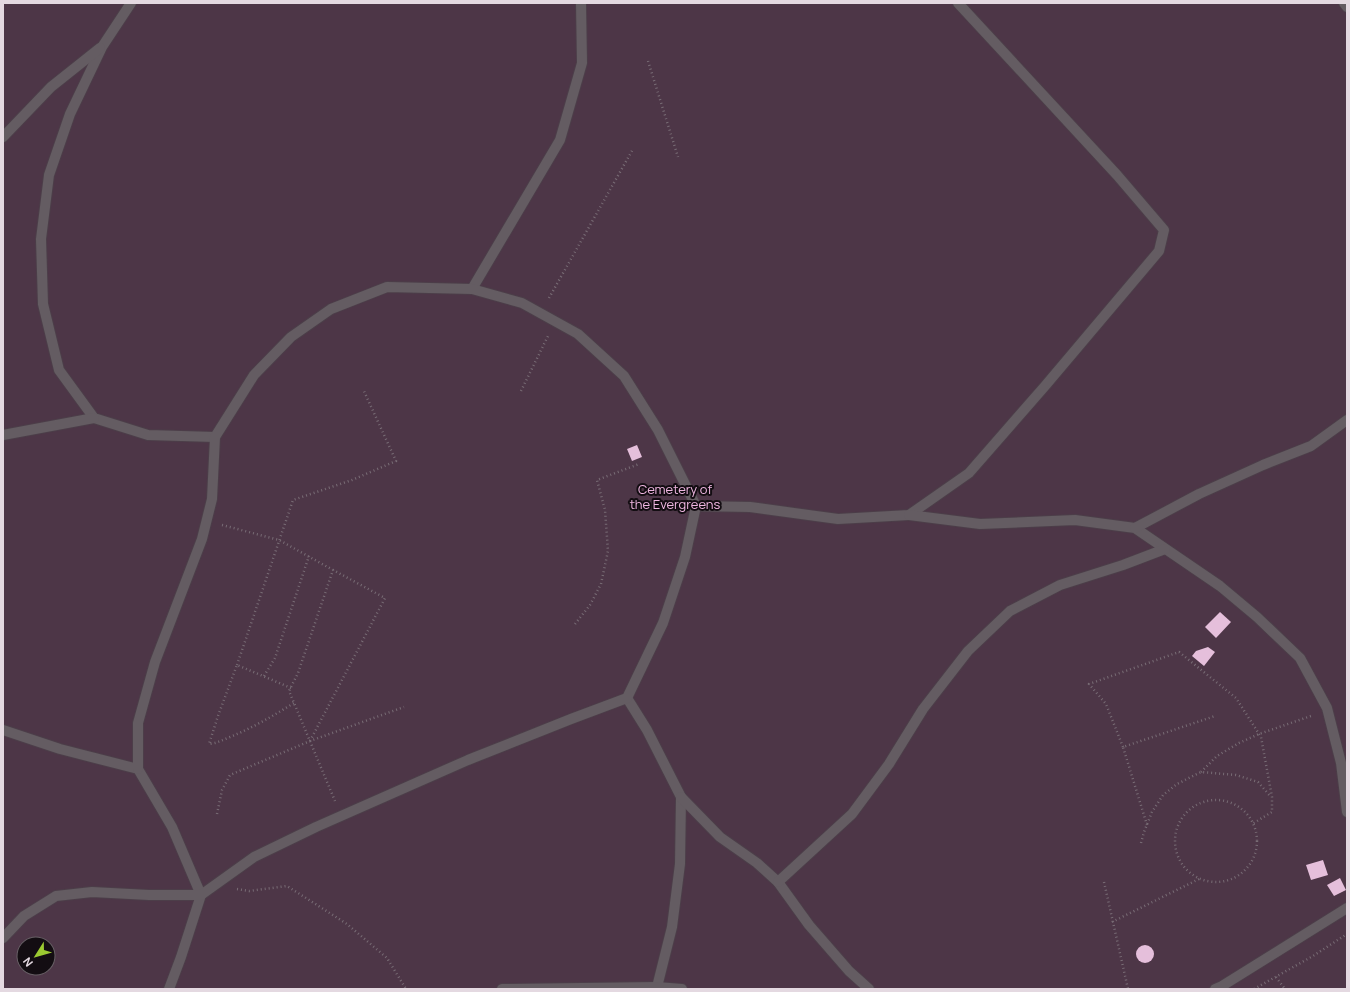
<svg xmlns="http://www.w3.org/2000/svg" width="1350" height="992" font-family="Manrope,sans-serif">
<rect width="100%" height="100%" fill="#2f212c"/>
<path fill="#4d3647" fill-rule="evenodd" d="M3,3H1347V989H3ZM24,944H48V968H24Z"/>
<g fill="#e5bfdb">
<polygon points="637,445 642,457 632,461 627,449"/>
<polygon points="1220,612 1231,622 1216,638 1205,627"/>
<polygon points="1208,647 1215,652 1204,666 1192,656 1196,651"/>
<polygon points="1323,860 1328,875 1311,880 1306,865"/>
<polygon points="1340,878 1346,890 1334,896 1327,885"/>
<circle cx="1145" cy="954" r="9"/>
</g>
<g fill="none" stroke-linecap="round" stroke-linejoin="round">
<g stroke="#4c3e49" stroke-width="12">
<g id="minor">
<polyline points="131,3 102,47 70,114 49,175 41,239 43,304 59,370 94,418 148,435 215,437"/>
<polyline points="1344,3 1347,7"/>
<polyline points="3,137 51,87 100,48"/>
<polyline points="472,289 560,140 582,63 581,3"/>
<polyline points="3,435 94,418"/>
<polyline points="696,506 750,507 838,519 909,515 969,473 1045,386 1159,251 1164,230 1117,175 958,3"/>
<polyline points="909,515 980,524 1075,520 1135,528 1220,586 1257,617 1300,658 1327,708 1341,763 1347,812"/>
<polyline points="1135,528 1199,494 1263,465 1311,446 1347,420"/>
<polyline points="627,698 647,730 681,797 680,864 672,927 657,987"/>
<polyline points="3,730 60,749 138,769 172,827 201,895 181,957 169,989"/>
<polyline points="681,797 720,837 757,863 778,882 809,925 849,971 869,989"/>
<polyline points="778,882 852,814 889,764 923,709 968,651 1010,611 1060,585 1123,565 1165,549"/>
<polyline points="3,938 24,916 56,896 92,892 149,895 201,895 254,857 316,827 468,760 571,719 627,698 663,623 685,557 696,506 658,430 624,376 578,334 522,303 472,289 387,287 331,309 291,337 254,375 215,437 212,499 202,539 155,662 138,723 138,769"/>
<polyline points="502,989 657,987 682,989"/>
<polyline points="1215,989 1222,986 1347,908"/>
</g>
</g>
<g stroke="#786c75" stroke-width="2.5" stroke-dasharray="1 3" stroke-linecap="butt">
<polyline points="648,61 678,157"/>
<polyline points="549,298 633,149"/>
<polyline points="521,391 548,336"/>
<polyline points="222,525 279,540 333,570 298,673 289,691 335,801"/>
<polyline points="575,624 590,605 601,584 608,551 605,510 597,480 639,464"/>
<polyline points="237,665 293,500 352,480 396,461 363,389"/>
<polyline points="264,676 275,658 309,556"/>
<path d="M291,688L237,665L218,716L209,744C217,743 223,740 230,737C252,728 273,716 294,703"/>
<polyline points="310,741 385,598 333,570"/>
<polyline points="1123,747 1106,704 1089,684 1179,652 1236,698 1261,737 1272,797 1272,812 1252,824"/>
<polyline points="1201,772 1217,756 1239,743 1259,734 1311,716"/>
<circle cx="1216" cy="841" r="41"/>
<polyline points="217,814 222,790 230,775 310,741 404,707"/>
<polyline points="1147,825 1123,747 1215,716"/>
<polyline points="1141,843 1144,832 1152,812 1163,795 1177,784 1201,772 1236,775 1258,782 1271,797"/>
<polyline points="1104,882 1128,989"/>
<polyline points="237,889 249,891 287,886 347,924 387,958 406,989"/>
<polyline points="1112,922 1199,879"/>
<polyline points="1276,977 1285,989"/>
<polyline points="1254,989 1313,956 1347,934"/>
</g>
<use href="#minor" stroke="#645c62" stroke-width="10"/>
</g>
<g text-anchor="middle" dominant-baseline="central" stroke-width="4" stroke-linejoin="round" paint-order="stroke">
<g font-size="13" fill="#f0b7e2" stroke="#130d12">
<text x="675" y="489">Cemetery of<tspan x="675" dy="15">the Evergreens</tspan></text>
</g>
</g>
<rect width="1350" height="992" fill="none" stroke="#e4d9e1" stroke-width="8"/>
<g transform="translate(36 956) rotate(233)"><circle r="19" fill="#130d12" stroke="#675f65"/>
<path d="M0-3L7 15L0 10L-7 15Z" fill="#9cca32"/>
<text y="-6" font-size="11" font-weight="bold" text-anchor="middle" fill="#e4d9e1">N</text>
</g>
</svg>
